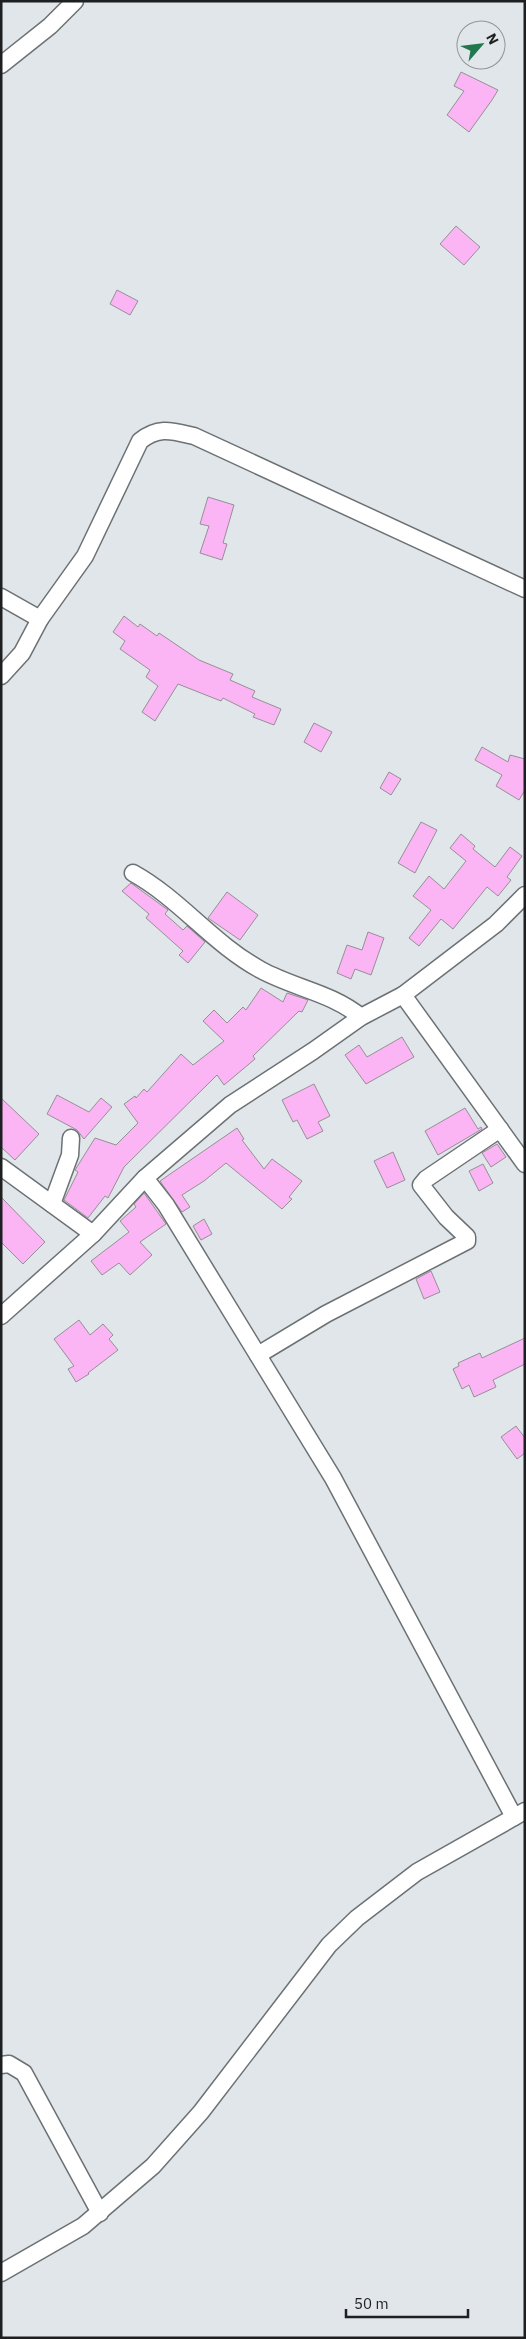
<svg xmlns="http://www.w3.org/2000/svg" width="526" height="2339" font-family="'IBM Plex Sans',sans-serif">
<rect width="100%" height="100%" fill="#e1e6ea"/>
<g fill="#fbb5f5" stroke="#959094">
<polygon points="461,72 498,90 492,100 469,132 447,115 464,91 454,86"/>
<polygon points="456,226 480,247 464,265 440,244"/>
<polygon points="117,290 138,301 130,315 110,304"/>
<polygon points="208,497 234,505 223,543 227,544 222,560 200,553 209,526 200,524"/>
<polygon points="124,616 138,627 140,624 157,636 159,633 199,660 233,674 230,680 255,691 252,697 281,709 274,725 253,717 255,714 223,698 221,701 178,684 155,721 142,712 158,686 146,677 150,670 120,649 125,641 113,632"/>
<polygon points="314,723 332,732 321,752 304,742"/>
<polygon points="482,747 508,762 510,755 525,759 525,790 519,800 496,786 502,775 475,760"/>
<polygon points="389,772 401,779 391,795 380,788"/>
<polygon points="421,822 437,830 415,873 398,863"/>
<polygon points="461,834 475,846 473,849 495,867 510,847 522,856 507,877 511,880 498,896 487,887 453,929 441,919 419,946 409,938 431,910 413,896 429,876 444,889 466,861 450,848"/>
<polygon points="131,883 168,910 165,914 183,930 187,926 205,942 188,963 179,955 183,951 146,918 149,914 122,891"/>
<polygon points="227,892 258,915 240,940 208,918"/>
<polygon points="368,932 384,938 371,975 355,969 351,979 337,973 347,945 362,950"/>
<polygon points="261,988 283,1002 287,993 308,1000 302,1012 299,1011 253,1056 255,1059 224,1085 217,1075 124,1167 108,1198 105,1196 88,1218 64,1200 78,1172 75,1170 95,1138 116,1145 138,1123 124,1104 135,1096 136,1098 144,1089 147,1092 181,1054 193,1065 224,1041 203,1021 214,1010 227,1023 243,1007 246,1010"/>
<polygon points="402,1037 414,1057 366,1084 345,1055 359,1045 367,1057"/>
<polygon points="314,1084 330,1116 318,1122 323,1131 307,1139 297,1120 293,1122 282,1100"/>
<polygon points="57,1095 89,1112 101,1098 112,1107 84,1139 77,1130 47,1114"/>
<polygon points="1,1098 39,1134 15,1160 1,1147"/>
<polygon points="465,1108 478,1129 481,1127 482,1129 438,1155 425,1131"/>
<polygon points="237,1128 244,1139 242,1140 264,1169 272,1159 302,1181 289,1197 292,1199 282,1209 226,1163 204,1181 182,1195 190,1207 182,1212 160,1181"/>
<polygon points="497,1144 506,1157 491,1167 482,1153"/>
<polygon points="393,1152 405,1180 387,1188 374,1161"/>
<polygon points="483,1164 493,1183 479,1191 469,1171"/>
<polygon points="144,1193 166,1224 140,1242 152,1255 130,1275 119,1263 102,1275 91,1261 129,1232 120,1221 136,1207 134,1204"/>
<polygon points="1,1197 45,1242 23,1264 1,1242"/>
<polygon points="204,1219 212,1234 201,1240 193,1226"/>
<polygon points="431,1271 440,1292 424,1299 416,1279"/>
<polygon points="79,1320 90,1335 103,1324 113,1335 109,1339 118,1350 88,1373 89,1374 76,1382 68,1369 74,1366 54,1339"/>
<polygon points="525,1338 525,1364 493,1380 496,1387 474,1397 469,1385 462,1389 453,1369 459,1366 458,1363 480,1353 482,1358"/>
<polygon points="516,1426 525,1438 525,1453 517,1459 501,1437"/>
</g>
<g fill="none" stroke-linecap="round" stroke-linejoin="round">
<g stroke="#6c7174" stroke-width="19">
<g id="minor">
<polyline points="1,65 50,26 75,1"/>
<polyline points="1,597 40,619"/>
<path d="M1,676L22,653L40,619L85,556L140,441C159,426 172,431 194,436L525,589"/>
<path d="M133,873C180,899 213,944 261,970C294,988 332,993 361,1017"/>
<polyline points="403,995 525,1164"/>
<polyline points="1,1167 93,1234"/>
<polyline points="145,1178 166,1205 333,1478 514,1817"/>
<polyline points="52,1204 70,1155 71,1138"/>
<polyline points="1,1316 93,1234 145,1178 230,1105 313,1051 361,1017 403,995 496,924 525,895"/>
<polyline points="258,1355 326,1314 467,1241 467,1237 446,1217 421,1185 426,1179 500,1129"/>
<polyline points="1,2065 9,2064 24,2073 100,2213"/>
<polyline points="1,2273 83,2226 153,2166 201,2112 329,1945 357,1918 417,1872 525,1811"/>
</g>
</g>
<use href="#minor" stroke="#fff" stroke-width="16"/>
</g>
<rect width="526" height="2339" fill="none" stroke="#1d1f20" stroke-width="5"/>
<g transform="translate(481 45) rotate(62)"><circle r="24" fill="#e1e6ea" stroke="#939699"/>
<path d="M0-4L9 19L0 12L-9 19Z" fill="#21784c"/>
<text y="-8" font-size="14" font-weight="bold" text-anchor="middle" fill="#1d1f20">N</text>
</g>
<path d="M346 2309v8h122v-8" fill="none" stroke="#1d1f20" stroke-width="2.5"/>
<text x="354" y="2309" font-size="15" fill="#1d1f20" stroke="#e1e6ea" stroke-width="4" paint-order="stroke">50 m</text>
</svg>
